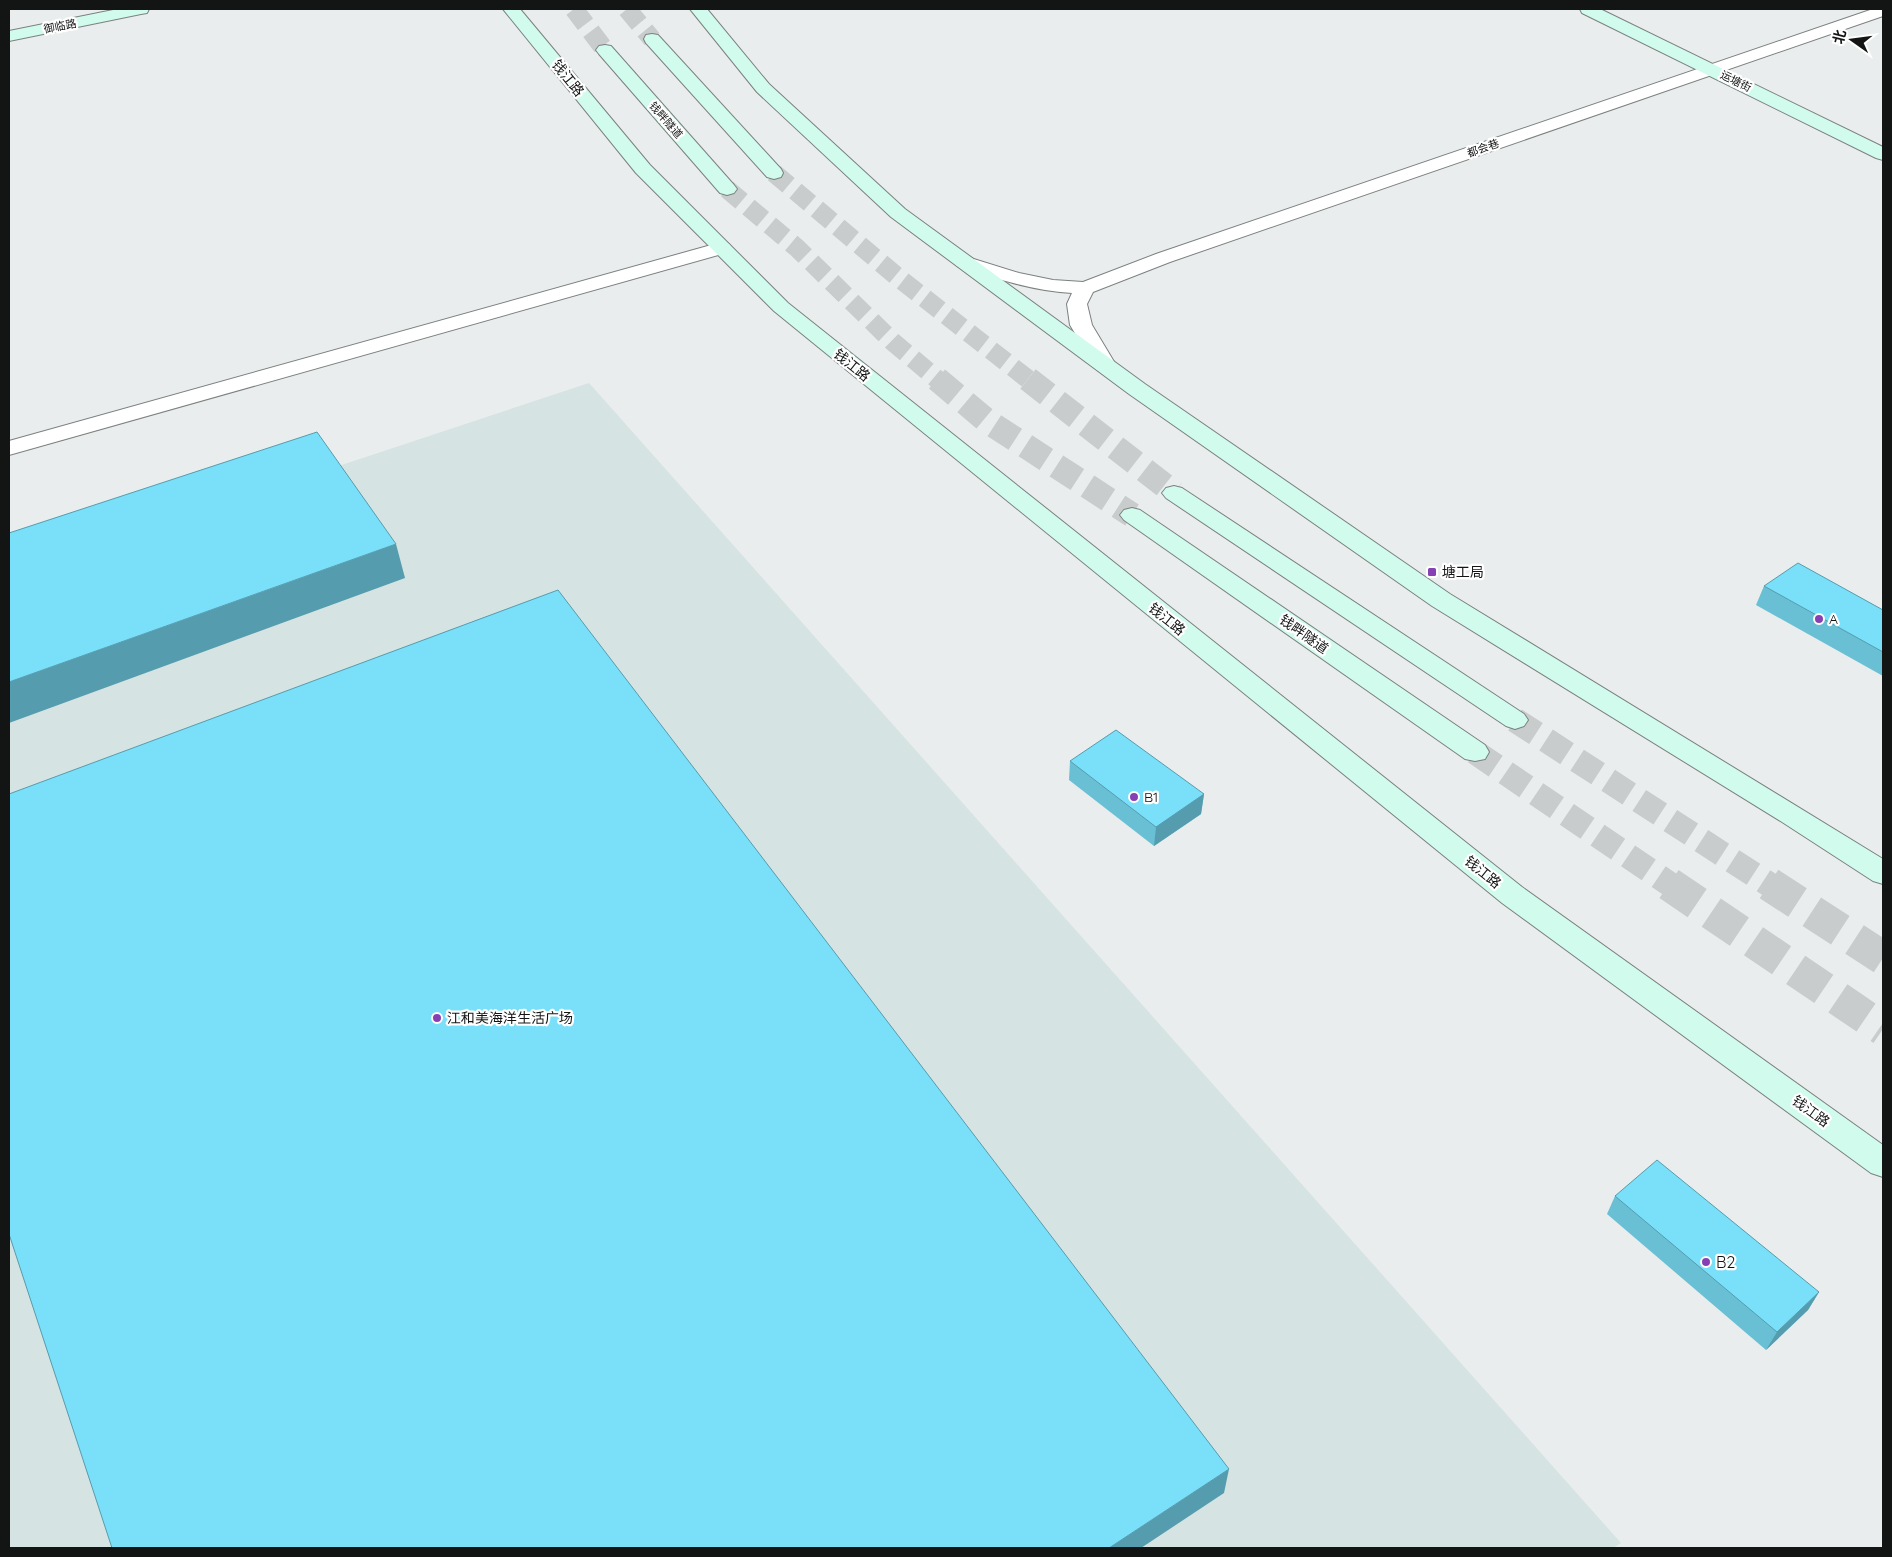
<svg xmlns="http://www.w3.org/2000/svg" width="1892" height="1557" font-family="Quicksand,'Noto Sans SC',sans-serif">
<rect width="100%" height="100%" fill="#e9eded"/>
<polygon fill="#d5e3e2" points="589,383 1621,1543 1613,1548 9,1548 9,575"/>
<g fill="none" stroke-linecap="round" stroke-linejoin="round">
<g stroke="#c9cccc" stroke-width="19" stroke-dasharray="19 9" stroke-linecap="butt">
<polyline points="574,9 605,50"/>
<polyline points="627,9 652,39"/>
<polyline points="774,173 900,279 1029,380"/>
<polyline points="727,189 797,248 893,342 938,380"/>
</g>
<g stroke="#c9cccc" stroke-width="25" stroke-dasharray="25 12" stroke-linecap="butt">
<polyline points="937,379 987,421 1132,515"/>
<polyline points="1028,379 1174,493"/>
<polyline points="1515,720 1770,885"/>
<polyline points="1475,752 1671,885"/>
</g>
<g stroke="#c9cccc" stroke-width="34" stroke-dasharray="34 17" stroke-linecap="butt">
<polyline points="1669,884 1883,1029"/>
<polyline points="1769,884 1883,958"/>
</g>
<g stroke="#7c8180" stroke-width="2">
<polygon id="lane" points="722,242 729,244 732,248 729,252 9,455 9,441"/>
</g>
<g stroke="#7c8180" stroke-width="2">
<path id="street" d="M1873,9H1883V16L1170,262L1093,292L1087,304L1092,325L1116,365L1113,370L1105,371L1097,370L1070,325L1067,304L1072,293C1032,291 995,278 957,266L954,262L957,258L964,256L1019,273L1053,280L1083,282L1156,254Z"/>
</g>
<g stroke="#7c8180" stroke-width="2">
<g id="secondary">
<polygon points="118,9 149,9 147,13 141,14 9,41 9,31"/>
<polygon points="503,9 520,9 650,165 788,303 1522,887 1883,1145 1883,1177 1871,1173 1502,903 774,311 636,173"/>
<polygon points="690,9 707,9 769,84 905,209 1145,384 1450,594 1883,859 1883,884 1873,881 1782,822 1432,606 1129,394 891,217 757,92"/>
<polygon points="1580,9 1600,9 1883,147 1883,160 1876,158 1582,13"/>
<polygon points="652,34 658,35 781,169 783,173 781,177 774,179 767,177 646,43 644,39 646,35"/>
<polygon points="605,45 611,46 734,185 737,189 734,193 727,195 720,193 599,54 596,50 599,46"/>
<polygon points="1174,486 1182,488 1524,714 1528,720 1524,726 1515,729 1506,726 1166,498 1162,493 1166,488"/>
<polygon points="1132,508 1140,510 1485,745 1489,752 1485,759 1475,761 1465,759 1124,520 1120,515 1124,510"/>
</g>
</g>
<use href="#lane" fill="#fff" fill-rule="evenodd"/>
<use href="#street" fill="#fff" fill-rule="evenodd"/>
<use href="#secondary" fill="#d0fbed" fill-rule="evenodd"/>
</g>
<g fill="#69c0d5">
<polygon points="1764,586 1883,610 1883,676 1756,605"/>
<polygon points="1070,761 1204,794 1201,814 1154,846 1069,780"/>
<polygon points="1615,1196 1819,1292 1808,1310 1766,1350 1607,1214"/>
</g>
<g fill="#559cae">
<polygon points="396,544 405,578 9,723 9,682"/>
<polygon points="1204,794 1201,814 1154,846 1156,827"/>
<polygon points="1819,1292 1808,1310 1766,1350 1777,1332"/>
<polygon points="1229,1469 1224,1493 1141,1548 1109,1548"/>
</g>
<g fill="#7adff8" stroke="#559cae">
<polygon points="317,432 396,544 9,682 9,533"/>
<polygon points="1798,563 1883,610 1883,652 1764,586"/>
<polygon points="558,590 1229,1469 1109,1548 112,1548 9,1234 9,794"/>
<polygon points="1116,730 1204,794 1156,827 1070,761"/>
<polygon points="1657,1160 1819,1292 1777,1332 1615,1196"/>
</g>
<g fill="#8640b3" stroke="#fff" stroke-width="2">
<rect x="1427" y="567" width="10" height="10" rx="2.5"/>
<circle cx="1819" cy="619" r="5"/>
<circle cx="1134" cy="797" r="5"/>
<circle cx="437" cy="1018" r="5"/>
<circle cx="1706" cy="1262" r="5"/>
</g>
<g text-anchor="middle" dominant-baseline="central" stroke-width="4.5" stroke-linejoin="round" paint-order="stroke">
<g font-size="11" fill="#131414" stroke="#fff">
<text transform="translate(60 26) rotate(-11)">御临路</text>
<text transform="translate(1736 81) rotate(26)">运塘街</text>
<text transform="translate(666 120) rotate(49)">钱畔隧道</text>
<text transform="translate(1483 148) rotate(-19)">都会巷</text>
</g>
<g font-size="14" fill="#131414" stroke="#fff">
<text transform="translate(568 78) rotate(51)">钱江路</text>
<text transform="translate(852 365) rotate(39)">钱江路</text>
<text transform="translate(1167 619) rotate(39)">钱江路</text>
<text transform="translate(1304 634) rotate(35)">钱畔隧道</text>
<text transform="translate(1483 872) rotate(39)">钱江路</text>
<text transform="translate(1811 1111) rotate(36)">钱江路</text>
</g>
<g font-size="14" fill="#131414" stroke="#fff" text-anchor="start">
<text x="1442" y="572">塘工局</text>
<text x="1829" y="619">A</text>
<text x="1144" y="797">B1</text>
<text x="447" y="1018">江和美海洋生活广场</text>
</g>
<g font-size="16" fill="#131414" stroke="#fff" text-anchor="start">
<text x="1716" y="1262">B2</text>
</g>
</g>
<rect width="1892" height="1557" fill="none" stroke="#131414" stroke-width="20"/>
<g transform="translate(1852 40) rotate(284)" stroke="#ffffff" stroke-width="4" paint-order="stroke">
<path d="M0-4L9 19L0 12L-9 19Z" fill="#131414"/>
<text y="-8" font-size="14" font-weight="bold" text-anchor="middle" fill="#131414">北</text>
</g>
</svg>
